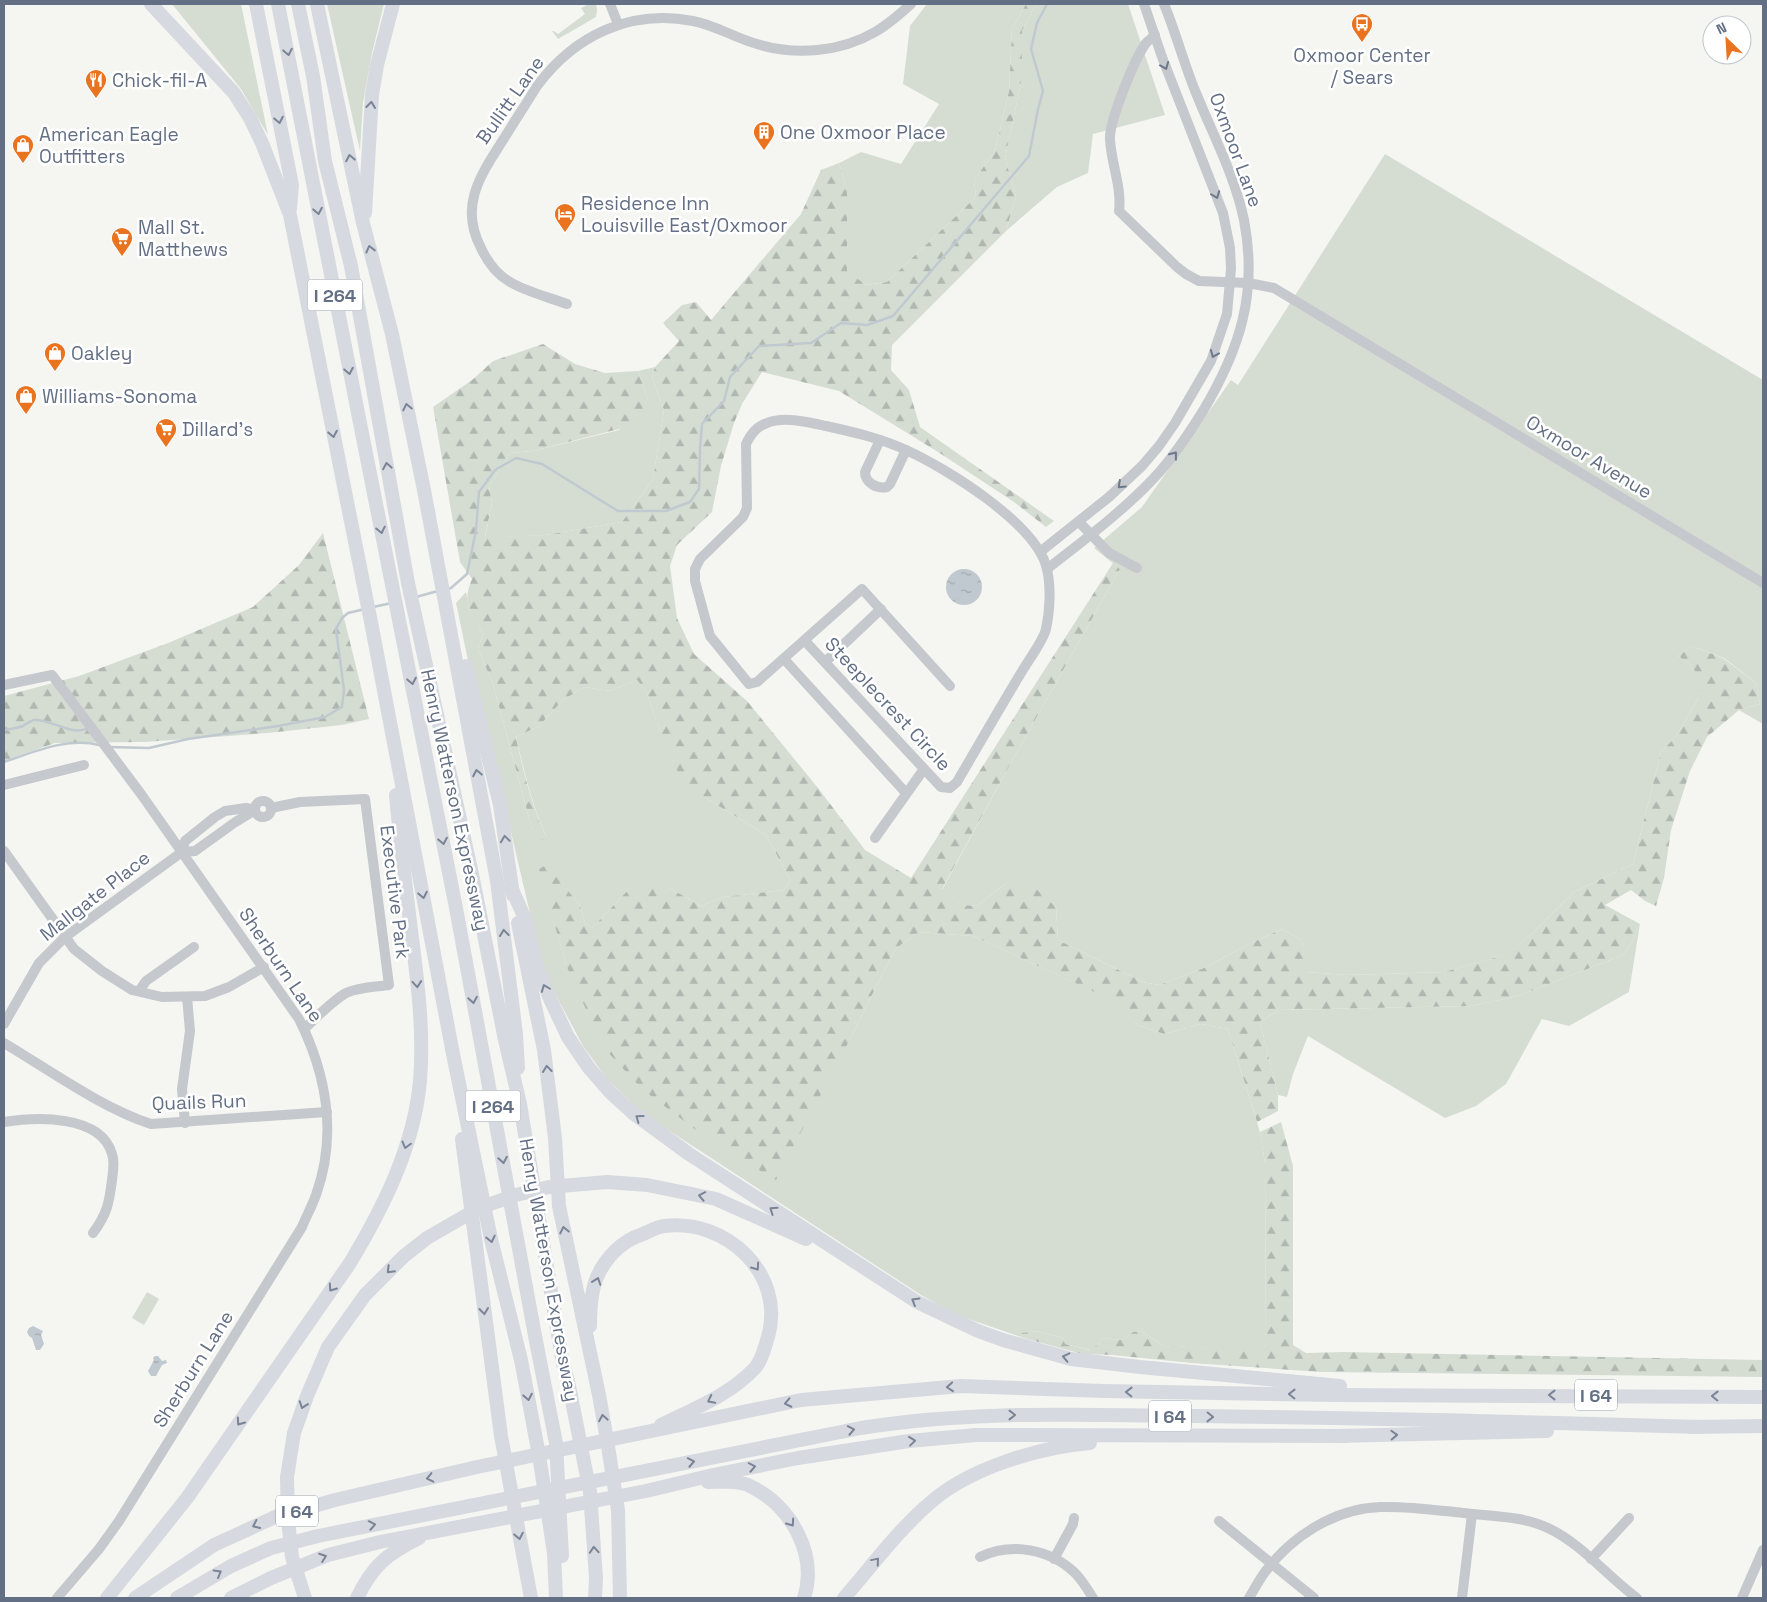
<svg xmlns="http://www.w3.org/2000/svg" width="1767" height="1602" font-family="'Space Grotesk',sans-serif">
<defs>
<pattern id="forest-firs" width="22" height="20" patternUnits="userSpaceOnUse" patternTransform="scale(1.25)"><rect width="22" height="20" fill="#d5ddd3"/><path d="M5 1l3.5 6h-7zM16 11l3.5 6h-7z" fill="#b0b7b1"/></pattern>
<pattern id="water-ripples" width="26" height="14" patternUnits="userSpaceOnUse" patternTransform="scale(1.25)"><rect width="26" height="14" fill="#c1c9d0"/><path d="M2 4q2-2 4 0t4 0M15 11q2-2 4 0t4 0" fill="none" stroke="#a0a7ae"/></pattern>
</defs>
<rect width="100%" height="100%" fill="#f5f6f2"/>
<g fill="#d5ddd3">
<polygon points="172,4 241,4 268,135 241,89"/>
<polygon points="327,4 384,4 372,53 363,103 360,151"/>
<polygon points="587,4 596,4 597,10 596,17 558,39 552,31 554,31 558,34 585,14 581,8 587,5"/>
<polygon points="927,4 1026,4 1012,29 1009,91 995,151 974,180 976,197 887,282 866,285 847,272 847,189 839,163 861,152 901,164 939,104 903,84 910,26"/>
<polygon points="1036,4 1128,4 1165,115 1093,134 1088,173 1057,187 1006,231 1016,196 1005,158 1022,78 1022,31"/>
<polygon points="1385,154 1763,380 1763,724 1739,710 1760,704 1756,683 1724,658 1692,646 1678,656 1688,663 1710,687 1697,700 1677,735 1661,752 1633,864 1574,892 1532,934 1506,955 1444,972 1349,975 1305,972 1302,940 1282,929 1247,945 1204,968 1159,985 1143,982 1058,940 1056,907 1005,884 977,906 963,905 942,890 1013,759 1120,569 1094,548 1142,507 1231,380 1238,385"/>
<polygon points="655,367 652,377 664,410 653,479 622,522 545,535 485,538 492,503 489,486 510,453 533,451 619,430 648,399 638,371"/>
<path d="M466,592L469,609L483,634L478,649L493,684L532,829L547,838C532,806 524,771 516,737L539,726L563,700L585,687L610,691L637,680L646,691L660,731L704,797L766,835L791,881L783,890L723,897L701,906L668,887H631L592,928L585,923L580,905L546,866L540,869L566,965L849,1041L895,949L919,932L973,936L1115,1001L1138,1025L1164,1034L1201,1024L1228,1029L1260,1132L1265,1163L1266,1345L1261,1350L1164,1346L1141,1331L1133,1332L1123,1340L1101,1338L1099,1343L1091,1350L1065,1344L1063,1338L1037,1331L1022,1333L1027,1339L957,1315L921,1295L645,1115L607,1079L583,1046L553,990L539,952L486,725L471,675L456,603Z"/>
<polygon points="1640,924 1629,992 1569,1026 1542,1019 1506,1084 1476,1106 1445,1118 1308,1036 1293,1074 1287,1097 1278,1095 1260,1022 1278,1010 1471,1006 1518,996 1623,955 1630,946"/>
<polygon points="147,1292 159,1299 144,1325 132,1318"/>
</g>
<g fill="url(#forest-firs)">
<path d="M1026,4H1036L1022,31V78L1005,158L1016,196L1006,231L892,345L891,370L909,390L920,427L1054,521L1046,527L1014,502L938,452L839,391L762,372L742,404L734,423L721,466L712,512L677,545L670,566L677,618L694,654L747,701L818,788L865,850L911,878L1113,563L1120,569L1013,759L942,889L963,905L977,906L1005,884L1037,890L1056,907L1058,940L1143,982L1159,985L1204,968L1247,945L1282,929L1302,940L1306,972L1349,975L1444,972L1505,955L1532,934L1574,892L1633,864L1661,752L1677,735L1697,700L1709,687L1688,663L1678,656L1692,646L1723,658L1756,683L1760,704L1739,710L1707,737L1690,771L1671,830L1664,878L1656,906L1645,901L1631,890L1605,905L1640,924L1630,946L1623,955L1518,996L1471,1006L1278,1010L1260,1022L1278,1095V1111L1257,1122L1228,1029L1201,1024L1164,1034L1138,1025L1114,1001L973,936L919,932L895,949L849,1041L776,1180L713,1143L642,1089L603,1047L566,965L539,869L546,865L580,905L585,923L592,928L631,887H668L701,906L723,897L783,890L791,881L766,835L704,797L681,779L660,731L646,691L637,680L610,691L585,687L563,700L539,726L516,737C523,771 532,807 547,838L539,841L532,829L493,684L478,649L483,634C471,612 461,604 472,579L460,562L433,407L472,380L493,361L543,344L575,364L605,373L638,371L648,399L649,415L619,429L533,451L510,453L489,486L492,503L485,537L545,535L622,522L653,479L664,410L652,377L655,367L679,341L663,323L682,305L696,302L711,320L801,214L821,170L839,163L847,189V271L866,285L887,282L976,197L974,180L995,151L1009,91L1012,29Z"/>
<polygon points="323,533 369,719 342,725 268,733 145,742 55,743 4,761 4,696 79,676 168,643 253,607 299,565"/>
<polygon points="1281,1122 1293,1166 1293,1345 1306,1353 1343,1352 1763,1360 1763,1377 1321,1372 1191,1363 1112,1355 1082,1354 1027,1339 1021,1333 1037,1331 1063,1338 1065,1344 1090,1350 1099,1343 1101,1338 1123,1340 1133,1332 1141,1331 1164,1346 1261,1349 1266,1345 1265,1163 1260,1132"/>
</g>
<g fill="url(#water-ripples)">
<circle cx="964" cy="587" r="18"/>
<polygon points="33,1326 43,1331 41,1335 44,1344 40,1350 36,1350 32,1338 29,1336 27,1332 29,1328"/>
<polygon points="155,1356 158,1356 162,1361 166,1360 167,1363 162,1365 156,1376 151,1376 148,1371 154,1360 153,1358"/>
</g>
<g fill="none" stroke-linecap="round" stroke-linejoin="round">
<g stroke="#c1c9d0" stroke-width="2.5">
<polyline points="448,589 451,588 467,574 476,530 479,492 495,470 516,458 542,464 618,511 666,511 690,502 699,489 700,449 702,424 724,401 730,377 759,346 811,343 841,323 867,325 893,316 1029,156 1038,109 1043,91 1031,49 1037,23 1047,4"/>
<polyline points="416,597 438,591"/>
<polyline points="373,607 392,603"/>
<path d="M4,730C10,729 17,728 23,726C26,724 30,721 34,720C50,718 71,737 88,728"/>
<polyline points="109,747 149,748 188,739 278,726 325,717 342,707 344,690 336,629 342,618 348,613 365,609"/>
<path d="M4,762C34,752 67,737 99,745"/>
</g>
<g stroke="#c5c8cc" stroke-width="10">
<polyline points="610,4 618,24"/>
<path d="M1155,35C1152,38 1149,40 1146,43C1135,58 1109,121 1110,139C1111,163 1122,187 1119,211L1177,267L1186,274L1199,281L1248,283L1274,288L1763,583"/>
<path d="M567,304C548,297 527,292 510,282C496,274 488,263 481,248C459,206 480,176 503,140C514,122 526,104 537,86C575,35 630,9 693,21C715,25 735,38 757,44C795,56 841,52 875,32C889,24 900,14 911,4"/>
<path d="M880,440L865,472C865,483 877,489 887,487L890,484L906,450"/>
<polyline points="1079,522 1109,553 1137,568"/>
<polyline points="1040,552 1109,497 1142,466 1159,446 1175,423 1211,361 1227,314 1231,269 1230,248 1223,213 1162,57 1144,4"/>
<path d="M1047,569C1084,540 1122,512 1154,478C1173,458 1188,435 1203,411C1240,349 1258,293 1244,220C1235,176 1213,135 1196,93C1184,64 1176,33 1164,4"/>
<path d="M805,641L941,787L950,788L957,782C979,744 1001,706 1024,668C1030,658 1043,641 1046,629C1050,611 1051,587 1047,569C1037,524 946,468 906,450C880,438 853,432 826,426C808,422 784,416 767,423C756,427 751,434 746,444L747,508L743,517L700,559L695,569V581L710,636L749,684L757,682L862,589L950,686"/>
<polyline points="784,659 906,793"/>
<polyline points="825,662 881,609"/>
<path d="M4,685L52,675L141,794L299,1019C327,1075 337,1136 316,1195C312,1206 306,1217 302,1227L119,1521L99,1549L57,1598"/>
<polyline points="4,785 84,765"/>
<circle cx="263" cy="809" r="8"/>
<polygon points="246,808 255,810 234,823 195,851 182,852 185,841 215,817 225,811"/>
<path d="M271,808L300,802L365,799L389,985C375,987 359,987 346,993C333,1000 316,1018 304,1029"/>
<polyline points="875,838 924,769"/>
<polyline points="4,851 74,949 102,971 132,990 162,997 205,996 229,987 264,967"/>
<polyline points="139,991 146,981 194,947"/>
<polyline points="4,1024 39,963 65,937 182,852"/>
<path d="M4,1043C49,1070 102,1108 151,1124L327,1112"/>
<path d="M4,1122C35,1117 101,1114 112,1154C115,1162 113,1171 112,1180C109,1204 107,1214 93,1233"/>
<polyline points="185,1123 182,1089 190,1031 187,997"/>
<polyline points="1219,1521 1314,1598"/>
<path d="M980,1557C1012,1542 1050,1549 1075,1573C1082,1580 1088,1590 1093,1598"/>
<polyline points="1054,1559 1073,1524 1074,1518"/>
<polyline points="1591,1559 1629,1518"/>
<path d="M1249,1598C1254,1590 1259,1580 1265,1572C1292,1536 1334,1509 1380,1507C1408,1506 1435,1510 1463,1513C1490,1516 1523,1516 1548,1528C1582,1544 1607,1576 1637,1598"/>
<polyline points="1462,1598 1472,1514"/>
<polyline points="1742,1598 1763,1550"/>
</g>
<g stroke="#d6d9df" stroke-width="14">
<polyline points="151,4 234,93 250,118 262,143 290,215 371,622 453,1054 491,1239 521,1360 539,1455 554,1553 556,1598"/>
<polyline points="256,4 292,185 290,209"/>
<polyline points="278,4 360,423 456,908 536,1341 556,1443 562,1556"/>
<polyline points="298,4 313,76 325,161 351,266 408,583 472,874 505,1040 520,1104 563,1364 568,1381 590,1492 596,1578 595,1598"/>
<polyline points="317,4 363,223 392,334 424,490 497,881 516,1034 518,1068"/>
<polyline points="365,213 372,95 377,65 393,4"/>
<polyline points="466,666 500,805 513,895"/>
<polyline points="511,887 526,921 536,963 550,999 568,1037 589,1068 610,1092 633,1113 689,1154 917,1302 978,1331 1003,1340 1071,1359 1140,1367 1340,1386"/>
<polyline points="518,923 544,1050 555,1138 559,1206 599,1395 607,1440 618,1510 620,1598"/>
<polyline points="462,1139 501,1436 531,1598"/>
<path d="M590,1326C590,1310 591,1291 597,1277C606,1257 622,1241 643,1234C650,1231 657,1227 664,1226C726,1218 786,1274 768,1337C765,1346 762,1361 755,1368C730,1395 693,1409 661,1425"/>
<polyline points="1691,1427 1763,1426"/>
<polyline points="1337,1436 1547,1431"/>
<path d="M708,1482C722,1482 738,1480 750,1486C791,1506 818,1554 804,1598"/>
<path d="M107,1598L187,1498L350,1263C383,1208 414,1147 420,1081C424,1033 418,985 412,938C406,890 400,842 396,795"/>
<polyline points="135,1598 214,1545 275,1517 335,1500 477,1467 801,1400 961,1386 1104,1391 1334,1395 1763,1397"/>
<path d="M177,1598L231,1566L271,1548L318,1536L861,1428C972,1410 1083,1415 1194,1416C1363,1418 1532,1422 1701,1427"/>
<polyline points="231,1598 271,1578 328,1555 380,1542 646,1491 713,1475 798,1458 909,1441 976,1435 1345,1436"/>
<polyline points="305,1598 292,1557 288,1520 287,1477 294,1433 307,1396 328,1347 365,1295 404,1256 427,1238 479,1208 516,1195 549,1187 607,1182 647,1185 716,1199 806,1239"/>
<path d="M357,1598C373,1565 387,1554 419,1538"/>
<path d="M844,1598C872,1566 898,1530 931,1502C970,1468 1040,1447 1090,1443"/>
</g>
</g>
<defs><path id="oneway-chevron" d="M-2-3.5L2.5 0L-2 3.5" fill="none" stroke-width="1.6" stroke-linecap="round" stroke-linejoin="round" transform="scale(1.25)"/></defs>
<g stroke="#7a8496">
<use href="#oneway-chevron" transform="translate(288 52) rotate(79)"/>
<use href="#oneway-chevron" transform="translate(371 105) rotate(-84)"/>
<use href="#oneway-chevron" transform="translate(279 120) rotate(79)"/>
<use href="#oneway-chevron" transform="translate(350 158) rotate(-101)"/>
<use href="#oneway-chevron" transform="translate(318 211) rotate(79)"/>
<use href="#oneway-chevron" transform="translate(370 249) rotate(-104)"/>
<use href="#oneway-chevron" transform="translate(349 371) rotate(79)"/>
<use href="#oneway-chevron" transform="translate(407 407) rotate(-102)"/>
<use href="#oneway-chevron" transform="translate(333 434) rotate(79)"/>
<use href="#oneway-chevron" transform="translate(387 466) rotate(-100)"/>
<use href="#oneway-chevron" transform="translate(381 530) rotate(78)"/>
<use href="#oneway-chevron" transform="translate(412 681) rotate(79)"/>
<use href="#oneway-chevron" transform="translate(477 773) rotate(-101)"/>
<use href="#oneway-chevron" transform="translate(505 839) rotate(-98)"/>
<use href="#oneway-chevron" transform="translate(443 841) rotate(79)"/>
<use href="#oneway-chevron" transform="translate(423 895) rotate(79)"/>
<use href="#oneway-chevron" transform="translate(504 933) rotate(-97)"/>
<use href="#oneway-chevron" transform="translate(417 984) rotate(85)"/>
<use href="#oneway-chevron" transform="translate(545 988) rotate(-111)"/>
<use href="#oneway-chevron" transform="translate(473 1000) rotate(80)"/>
<use href="#oneway-chevron" transform="translate(547 1069) rotate(-97)"/>
<use href="#oneway-chevron" transform="translate(639 1118) rotate(-144)"/>
<use href="#oneway-chevron" transform="translate(406 1145) rotate(105)"/>
<use href="#oneway-chevron" transform="translate(503 1160) rotate(80)"/>
<use href="#oneway-chevron" transform="translate(702 1196) rotate(-169)"/>
<use href="#oneway-chevron" transform="translate(773 1210) rotate(-145)"/>
<use href="#oneway-chevron" transform="translate(564 1230) rotate(-102)"/>
<use href="#oneway-chevron" transform="translate(491 1239) rotate(77)"/>
<use href="#oneway-chevron" transform="translate(756 1267) rotate(55)"/>
<use href="#oneway-chevron" transform="translate(390 1270) rotate(135)"/>
<use href="#oneway-chevron" transform="translate(597 1281) rotate(-71)"/>
<use href="#oneway-chevron" transform="translate(332 1288) rotate(125)"/>
<use href="#oneway-chevron" transform="translate(915 1301) rotate(-149)"/>
<use href="#oneway-chevron" transform="translate(484 1311) rotate(83)"/>
<use href="#oneway-chevron" transform="translate(1066 1357) rotate(-167)"/>
<use href="#oneway-chevron" transform="translate(950 1387) rotate(175)"/>
<use href="#oneway-chevron" transform="translate(1129 1392) rotate(-179)"/>
<use href="#oneway-chevron" transform="translate(1292 1394) rotate(-179)"/>
<use href="#oneway-chevron" transform="translate(1552 1395) rotate(-180)"/>
<use href="#oneway-chevron" transform="translate(1715 1396) rotate(-179)"/>
<use href="#oneway-chevron" transform="translate(528 1397) rotate(79)"/>
<use href="#oneway-chevron" transform="translate(711 1400) rotate(153)"/>
<use href="#oneway-chevron" transform="translate(788 1403) rotate(168)"/>
<use href="#oneway-chevron" transform="translate(303 1405) rotate(109)"/>
<use href="#oneway-chevron" transform="translate(1012 1415)"/>
<use href="#oneway-chevron" transform="translate(1210 1417) rotate(1)"/>
<use href="#oneway-chevron" transform="translate(603 1418) rotate(-100)"/>
<use href="#oneway-chevron" transform="translate(240 1422) rotate(125)"/>
<use href="#oneway-chevron" transform="translate(851 1430) rotate(-11)"/>
<use href="#oneway-chevron" transform="translate(1394 1435) rotate(-2)"/>
<use href="#oneway-chevron" transform="translate(912 1441) rotate(-7)"/>
<use href="#oneway-chevron" transform="translate(691 1462) rotate(-11)"/>
<use href="#oneway-chevron" transform="translate(752 1467) rotate(-11)"/>
<use href="#oneway-chevron" transform="translate(430 1478) rotate(167)"/>
<use href="#oneway-chevron" transform="translate(791 1523) rotate(55)"/>
<use href="#oneway-chevron" transform="translate(256 1525) rotate(155)"/>
<use href="#oneway-chevron" transform="translate(372 1525) rotate(-11)"/>
<use href="#oneway-chevron" transform="translate(519 1536) rotate(79)"/>
<use href="#oneway-chevron" transform="translate(594 1550) rotate(-94)"/>
<use href="#oneway-chevron" transform="translate(323 1557) rotate(-20)"/>
<use href="#oneway-chevron" transform="translate(876 1561) rotate(-50)"/>
<use href="#oneway-chevron" transform="translate(218 1573) rotate(-30)"/>
</g>
<g stroke="#6d788b">
<use href="#oneway-chevron" transform="translate(1165 66) rotate(68)"/>
<use href="#oneway-chevron" transform="translate(1216 195) rotate(69)"/>
<use href="#oneway-chevron" transform="translate(1214 354) rotate(113)"/>
<use href="#oneway-chevron" transform="translate(1174 455) rotate(-52)"/>
<use href="#oneway-chevron" transform="translate(1121 485) rotate(137)"/>
</g>
<defs>
<g id="bus-pin" transform="scale(1.125)"><path d="M0 17L-7.5 6A9.5 9.5 0 1 1 7.5 6Z" fill="#e9731e" stroke="#fff"/><path d="M-5-6H5V4H4V6H2V4H-2V6H-4V4H-5ZM-3.5-4V0h7V-4ZM-3.5 1.2v1.5H-2V1.2ZM2 1.2v1.5H3.5V1.2Z" fill="#fff"/></g>
<g id="restaurant-pin" transform="scale(1.125)"><path d="M0 17L-7.5 6A9.5 9.5 0 1 1 7.5 6Z" fill="#e9731e" stroke="#fff"/><path d="M-5-6h1v4h1v-4h1v4h1v-4h1v5L-1.5 .5V6h-2V.5L-5-1ZM5-6V6H3V1.5H1.5Q1.5-4 5-6Z" fill="#fff"/></g>
<g id="building-pin" transform="scale(1.125)"><path d="M0 17L-7.5 6A9.5 9.5 0 1 1 7.5 6Z" fill="#e9731e" stroke="#fff"/><path d="M-4-6H4V6H1V3H-1V6H-4ZM-2.5-4.3h1.7v1.8h-1.7ZM.8-4.3h1.7v1.8H.8ZM-2.5-1h1.7V.8h-1.7ZM.8-1h1.7V.8H.8Z" fill="#fff"/></g>
<g id="shop-pin" transform="scale(1.125)"><path d="M0 17L-7.5 6A9.5 9.5 0 1 1 7.5 6Z" fill="#e9731e" stroke="#fff"/><path d="M-5-2.5h2.3a2.7 3.5 0 0 1 5.4 0H5L5.5 6h-11ZM-1.5-2.5h3a1.5 2.3 0 0 0-3 0Z" fill="#fff"/></g>
<g id="hotel-pin" transform="scale(1.125)"><path d="M0 17L-7.5 6A9.5 9.5 0 1 1 7.5 6Z" fill="#e9731e" stroke="#fff"/><path d="M-6-4.5h1.5V1H6V5H4.5V3h-9V5H-6ZM-4 0a1.8 1.8 0 1 1 3.6 0ZM.5 0V-2.5h3Q6-2.5 6 0Z" fill="#fff"/></g>
<g id="supermarket-pin" transform="scale(1.125)"><path d="M0 17L-7.5 6A9.5 9.5 0 1 1 7.5 6Z" fill="#e9731e" stroke="#fff"/><path d="M-6-5.5h2.5l.6 2H6L4.5 2H-2.5L-4.4-4H-6ZM-1.5 3.2a1.3 1.3 0 1 0 .1 0ZM3 3.2a1.3 1.3 0 1 0 .1 0Z" fill="#fff"/></g>
</defs>
<g fill-rule="evenodd">
<use href="#bus-pin" x="1362" y="24"/>
<use href="#restaurant-pin" x="96" y="80"/>
<use href="#building-pin" x="764" y="132"/>
<use href="#shop-pin" x="23" y="145"/>
<use href="#hotel-pin" x="565" y="214"/>
<use href="#supermarket-pin" x="122" y="238"/>
<use href="#shop-pin" x="55" y="353"/>
<use href="#shop-pin" x="26" y="396"/>
<use href="#supermarket-pin" x="166" y="429"/>
</g>
<g text-anchor="middle" dominant-baseline="central" stroke-width="5" stroke-linejoin="round" paint-order="stroke">
<g fill="#fff" stroke="#929aa9" stroke-width="1">
<rect x="307.5" y="279.5" width="55" height="31" rx="4"/>
<rect x="465.5" y="1090.5" width="55" height="31" rx="4"/>
<rect x="1575" y="1379.5" width="42" height="31" rx="4"/>
<rect x="1149" y="1400.5" width="42" height="31" rx="4"/>
<rect x="276" y="1495.5" width="42" height="31" rx="4"/>
</g>
<g font-size="18" font-weight="bold" fill="#636f84">
<text x="335" y="295">I 264</text>
<text x="493" y="1106">I 264</text>
<text x="1596" y="1395">I 64</text>
<text x="1170" y="1416">I 64</text>
<text x="297" y="1511">I 64</text>
</g>
<g font-size="19" fill="#636f84" stroke="#fff" text-anchor="start">
<text x="1362" y="55" text-anchor="middle">Oxmoor Center<tspan x="1362" dy="22">/ Sears</tspan></text>
<text x="112" y="80">Chick-fil-A</text>
<text x="780" y="132">One Oxmoor Place</text>
<text x="39" y="134">American Eagle<tspan x="39" dy="22">Outfitters</tspan></text>
<text x="581" y="203">Residence Inn<tspan x="581" dy="22">Louisville East/Oxmoor</tspan></text>
<text x="138" y="227">Mall St.<tspan x="138" dy="22">Matthews</tspan></text>
<text x="71" y="353">Oakley</text>
<text x="42" y="396">Williams-Sonoma</text>
<text x="182" y="429">Dillard's</text>
</g>
<g font-size="19" fill="#636f84" stroke="#fff">
<text transform="translate(510 100) rotate(-55)">Bullitt Lane</text>
<text transform="translate(1236 150) rotate(70)">Oxmoor Lane</text>
<text transform="translate(1589 457) rotate(31)">Oxmoor Avenue</text>
<text transform="translate(888 704) rotate(47)">Steeplecrest Circle</text>
<text transform="translate(455 800) rotate(78)">Henry Watterson Expressway</text>
<text transform="translate(395 892) rotate(83)">Executive Park</text>
<text transform="translate(95 896) rotate(-38)">Mallgate Place</text>
<text transform="translate(281 965) rotate(56)">Sherburn Lane</text>
<text transform="translate(199 1102) rotate(-2)">Quails Run</text>
<text transform="translate(549 1270) rotate(80)">Henry Watterson Expressway</text>
<text transform="translate(193 1369) rotate(-58)">Sherburn Lane</text>
</g>
</g>
<rect width="1767" height="1602" fill="none" stroke="#636f84" stroke-width="10"/>
<g transform="translate(1727 40) rotate(335)"><circle r="24" fill="#ffffff" stroke="#c1c5ce"/>
<path d="M0-4L9 19L0 12L-9 19Z" fill="#e9731e"/>
<text y="-8" font-size="14" font-weight="bold" text-anchor="middle" fill="#636f84">N</text>
</g>
</svg>
